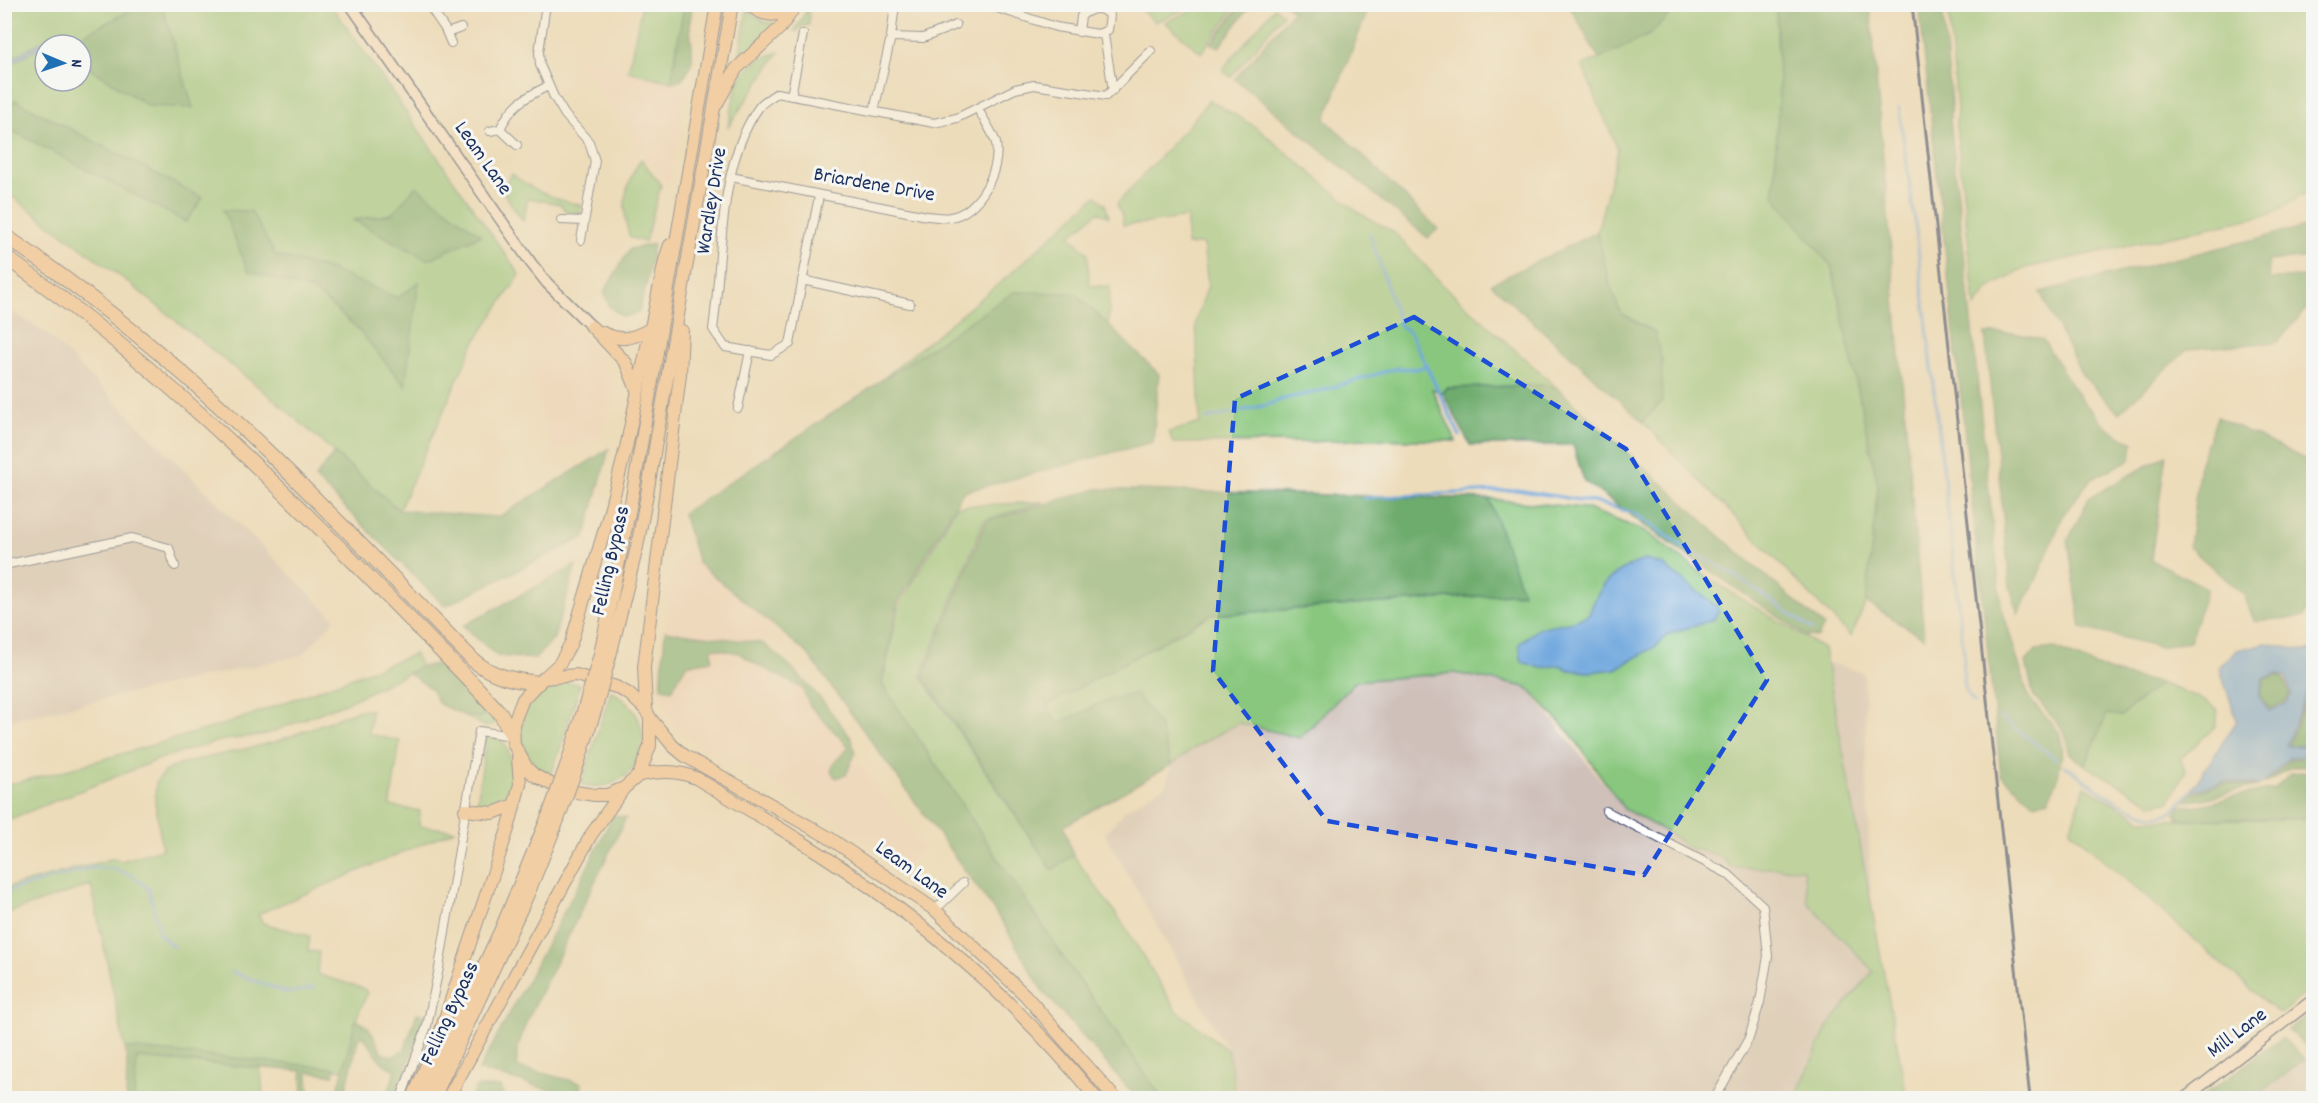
<svg xmlns="http://www.w3.org/2000/svg" width="2318" height="1103" font-family="Dekko,sans-serif">
<rect width="100%" height="100%" fill="#f6f6f2"/>
<filter id="ink" filterUnits="userSpaceOnUse"><feTurbulence type="fractalNoise" baseFrequency=".0167" numOctaves="2"/><feDisplacementMap in="SourceGraphic" scale="12" xChannelSelector="R" yChannelSelector="G"/><feConvolveMatrix kernelMatrix="1 2 1 2 8 2 1 2 1" color-interpolation-filters="sRGB"/></filter>
<filter id="wash" filterUnits="userSpaceOnUse"><feTurbulence type="fractalNoise" baseFrequency=".008" numOctaves="4" result="noise"/><feDisplacementMap in="SourceGraphic" scale="24" xChannelSelector="R" yChannelSelector="G"/><feGaussianBlur stdDeviation="1.35" result="paint"/><feColorMatrix in="noise" values="0 0 0 0 0 0 0 0 0 0 0 0 0 0 0 0 0 1.4 0 .05"/><feComposite in="paint" operator="in"/></filter>
<g filter="url(#wash)">
<rect width="100%" height="100%" fill="#eddcba"/>
<g fill="#f2d4be">
<polygon points="573,54 687,87 669,189 648,159"/>
<polygon points="533,282 589,340 603,360 613,386 611,407 602,439 551,450 529,372 529,286"/>
<polygon points="681,559 698,563 773,625 762,643 665,631 669,573"/>
<polygon points="712,648 739,653 802,688 924,848 906,869 809,803 743,764 701,748 686,737 674,724 661,701 661,688 686,665"/>
</g>
<g fill="#cfc0ba">
<polygon points="4,307 45,332 335,619 303,655 5,721"/>
<polygon points="1730,634 1864,673 1873,971 1805,1098 1239,1098 1228,1051 1105,834 1125,810 1166,785 1184,715 1285,656 1454,673 1526,687 1624,809 1668,833 1688,848"/>
<polygon points="2305,1059 2313,1066 2313,1098 2214,1098 2261,1086"/>
</g>
<g fill="#89c77e" stroke="#527b6e" stroke-width="1.5" fill-rule="evenodd">
<path d="M5,5H331L520,275L474,343L399,510L276,401L125,280L5,191ZM45,45H81V81H45Z"/>
<polygon points="642,5 684,5 671,82 628,71"/>
<polygon points="1135,5 1195,5 1155,22"/>
<polygon points="1204,5 1237,5 1201,53 1165,22"/>
<polygon points="1679,5 1776,5 1779,87 1774,196 1832,267 1878,486 1866,602 1851,637 1643,422 1662,401 1655,333 1620,312 1610,285 1597,232 1618,150 1582,65 1599,59 1649,35"/>
<polygon points="1948,5 2311,5 2314,24 2313,189 2271,214 2026,268 1989,288 1975,307 1956,124 1957,109"/>
<polygon points="809,7 809,25 803,26 798,31 794,31"/>
<polygon points="1275,7 1283,14 1231,77 1222,70"/>
<polygon points="747,10 765,22 779,24 739,59"/>
<path d="M779,52L728,127C736,89 735,64 779,52Z"/>
<polygon points="1209,100 1256,127 1359,213 1395,233 1442,284 1556,387 1447,388 1443,393 1432,389 1456,441 1365,439 1310,442 1173,443 1169,432 1200,423 1196,320 1208,286 1203,244 1187,245 1187,217 1148,223 1123,225 1122,216 1117,204 1189,125"/>
<path d="M641,159L661,185L645,242L630,238C620,207 624,186 641,159Z"/>
<path d="M512,174C532,190 556,200 581,205L580,213L567,212L560,204L528,198L523,221L501,189Z"/>
<polygon points="1096,196 1105,204 1109,217 1098,212 1070,236 1088,253 1089,285 1110,287 1108,326 1075,294 874,386 1008,276"/>
<polygon points="1489,499 1585,508 1645,531 1714,582 1824,649 1907,1098 1795,1098 1828,1026 1873,971 1808,903 1803,869 1731,867 1718,855 1689,848 1668,833 1624,809 1571,734 1526,687 1454,673 1356,681 1300,738 1239,723 1197,746 1171,765 1159,725 1106,701 1057,724 1047,705 1211,615 1522,593"/>
<polygon points="1044,502 984,520 921,676 1052,870 1073,855 1124,925 1176,1010 1228,1051 1234,1081 1233,1098 1162,1098 1065,960 882,684 899,607 957,506"/>
<polygon points="415,654 421,667 352,700 267,734 219,741 165,757 5,821 5,785 59,772 232,722"/>
<path d="M564,682L580,684L569,722L551,776C540,769 530,762 525,749C513,720 532,684 564,682Z"/>
<polygon points="2160,683 2197,697 2218,710 2216,726 2180,759 2186,771 2169,802 2151,803 2085,765 2107,714 2121,716"/>
<path d="M611,691C671,724 637,800 581,784Z"/>
<polygon points="359,710 371,710 369,734 400,741 390,806 420,811 419,826 455,830 258,914 263,923 310,936 308,951 319,952 317,974 365,989 367,994 356,1019 343,1070 125,1048 91,885 5,914 5,888 115,858 121,861 162,849 155,801 156,782 165,771 184,763 275,742"/>
<polygon points="489,710 494,715 496,723 486,727 461,714 479,718"/>
<path d="M490,736C496,737 503,740 506,746C513,758 515,795 504,804C497,809 489,809 481,808L477,803L486,738Z"/>
<polygon points="2085,786 2142,820 2299,819 2313,815 2313,986 2281,1014 2273,1009 2070,830"/>
<polygon points="136,1058 261,1068 263,1098 134,1098"/>
</g>
<g fill="#6eac6d" stroke="#446e66" stroke-width="1.5">
<polygon points="143,4 162,5 193,108 148,106 81,62 81,45 63,45"/>
<path d="M684,5H692C692,11 690,17 690,23C690,48 700,60 680,81L671,82Z"/>
<polygon points="1241,5 1251,5 1219,47 1211,44"/>
<polygon points="1286,5 1370,5 1325,119 1438,229 1428,238 1235,79 1293,11"/>
<polygon points="1569,5 1679,5 1649,35 1599,59"/>
<polygon points="1776,5 1870,5 1924,638 1866,602 1878,486 1832,267 1774,196 1779,87"/>
<polygon points="1919,5 1942,5 1951,101 1950,120 2001,605 2029,698 2059,732 2063,748 2057,781 2049,800 2035,804 2001,775"/>
<polygon points="15,100 203,198 186,222 5,127 5,111"/>
<polygon points="416,186 481,235 428,260 353,220 392,214"/>
<polygon points="223,210 251,211 276,256 326,268 398,298 419,282 405,386 357,328 314,291 248,271"/>
<polygon points="2308,226 2313,257 2268,261 2270,280 2313,275 2309,306 2278,342 2188,349 2119,413 2082,375 2040,292"/>
<polygon points="1597,232 1610,285 1620,312 1655,333 1662,360 1662,401 1643,422 1491,284"/>
<polygon points="653,244 647,282 638,313 623,317 610,307 604,292 630,249"/>
<polygon points="1014,292 1075,293 1159,374 1153,442 963,492 897,605 882,684 1065,960 1162,1098 1137,1098 1042,990 1003,923 808,654 698,563 683,513"/>
<polygon points="2014,333 2043,340 2080,398 2107,428 2133,443 2131,459 2090,480 2064,514 2034,585 2018,614 2010,586 1985,334"/>
<polygon points="1544,385 1556,387 1722,538 1824,626 1818,637 1806,636 1648,528 1584,481 1573,445 1470,445 1443,393 1447,388"/>
<polygon points="2217,417 2313,463 2313,593 2304,617 2254,621 2244,595 2189,547 2200,462"/>
<polygon points="609,449 585,537 445,606 315,478 334,453 399,510 499,517"/>
<polygon points="2166,455 2151,560 2207,588 2190,641 2161,647 2081,628 2068,540 2089,498"/>
<polygon points="1097,489 1489,499 1523,593 1211,615 1047,705 1057,724 1106,701 1135,693 1159,725 1171,765 1064,826 1073,855 1052,870 923,676 986,521"/>
<polygon points="576,565 554,638 535,659 497,656 463,626"/>
<polygon points="665,631 762,643 787,663 821,699 852,739 855,754 846,775 836,778 831,772 833,764 849,747 810,706 802,688 756,664 739,653 712,648 712,660 686,665 672,690 661,688"/>
<polygon points="2055,648 2113,673 2160,683 2121,716 2107,714 2085,765 2070,754 2063,730 2033,695 2026,662 2036,650"/>
<polygon points="436,664 467,688 489,710 479,718 461,714 439,704 431,689 408,673 421,667"/>
<polygon points="2278,675 2283,678 2290,694 2284,703 2270,709 2260,695 2264,679"/>
<polygon points="2313,680 2313,745 2288,746"/>
<polygon points="2313,758 2313,766 2292,767 2265,784 2291,759"/>
<polygon points="2313,771 2313,815 2300,819 2178,819 2175,813 2181,805 2193,806 2210,803 2227,798 2274,789 2292,773"/>
<path d="M2223,783L2258,786C2232,790 2210,801 2184,801L2191,794Z"/>
<polygon points="613,815 626,818 526,1023 517,1050 517,1067 582,1083 580,1098 558,1098 560,1093 479,1070 580,882"/>
<polygon points="2313,1011 2313,1052 2288,1030"/>
<path d="M417,1013L426,1015L395,1098H386L396,1069C378,1066 374,1048 363,1036L358,1039L344,1098H336L356,1019L369,1028L383,1054L393,1056L404,1051Z"/>
<polygon points="2282,1038 2305,1059 2260,1094 2233,1096 2231,1098 2201,1098"/>
<polygon points="125,1048 335,1068 334,1075 308,1072 309,1098 303,1098 302,1071 137,1058 134,1098 126,1098 127,1058"/>
<polygon points="476,1087 500,1087 506,1098 471,1098"/>
</g>
<g fill="#6fa7de" stroke="#456b9e" stroke-width="1.5" fill-rule="evenodd">
<polygon points="46,39 49,42 5,67 5,62"/>
<path d="M1645,560L1663,565L1717,607L1719,612L1713,620L1668,634L1655,647L1615,669L1589,672L1569,670L1560,665L1541,668L1522,662L1519,644L1539,628L1574,621L1589,615C1599,584 1613,570 1645,560Z"/>
<path d="M2266,643L2305,651L2313,650V675L2286,746H2313V756L2290,757L2262,785L2224,781L2190,792L2237,721L2219,667L2237,650ZM2278,674L2285,676L2292,694L2285,705L2269,711L2259,696L2263,678Z"/>
</g>
<g fill="none" stroke-linecap="round" stroke-linejoin="round">
<g stroke="#6fa7de" stroke-width="3">
<path d="M1899,108L1916,230L1964,654C1964,672 1960,690 1975,703"/>
<polyline points="1370,234 1400,326 1410,332 1460,436"/>
<polyline points="1206,419 1267,405 1283,399 1317,392 1397,368 1416,369 1426,366"/>
<polyline points="1363,498 1517,490 1599,503 1634,513 1682,546 1733,574 1813,630"/>
<polyline points="2000,717 2056,759"/>
<path d="M2064,765C2086,779 2145,830 2171,812C2178,807 2184,798 2190,792"/>
<polyline points="4,892 90,868 110,868 131,875 149,889 160,935 174,947"/>
<polyline points="232,972 287,993 314,988"/>
</g>
</g>
</g>
<g filter="url(#ink)">
<g fill="none" stroke-linecap="round" stroke-linejoin="round">
<g stroke="#3a496c" stroke-width="10">
<g id="minor">
<polyline points="428,4 445,29 451,43"/>
<polyline points="546,4 539,52 540,65 554,97 565,115 589,142 595,161 581,240"/>
<polyline points="956,4 991,6 1056,27 1104,35 1113,90"/>
<path d="M1079,32L1081,16C1092,8 1099,6 1110,15L1108,30L1098,34"/>
<polyline points="447,33 461,28"/>
<polyline points="891,37 923,38 956,25"/>
<polyline points="791,96 803,34"/>
<polyline points="874,111 891,37 895,4"/>
<polyline points="500,129 517,145"/>
<path d="M490,131L500,129C512,104 524,98 548,86"/>
<path d="M731,177L927,216C934,216 943,219 950,217C979,213 1001,170 996,143C993,132 983,119 978,109"/>
<path d="M819,196L790,344L771,355L725,347L713,329C723,259 717,166 759,107C763,101 772,97 777,93L934,123L957,118L1015,89L1034,85L1106,96L1151,51"/>
<polyline points="561,220 583,221"/>
<polyline points="802,280 910,304"/>
<polyline points="738,408 750,351"/>
<polyline points="4,565 132,538 169,548 175,566"/>
<polyline points="1606,811 1728,874 1763,906 1768,956 1760,1002 1749,1038 1715,1098"/>
<polyline points="935,910 963,883"/>
<polyline points="401,1098 427,1026 439,968 479,731 512,736"/>
</g>
</g>
<g stroke="#3a496c" stroke-width="13">
<g id="secondary">
<polyline points="350,4 531,263 547,283 592,327"/>
<polyline points="2185,1098 2314,999"/>
</g>
</g>
<g stroke="#3a496c" stroke-width="14">
<g id="primary">
<path d="M748,4C763,17 776,18 793,8"/>
<polyline points="716,105 736,69 780,28 797,4"/>
</g>
</g>
<g stroke="#3a496c" stroke-width="14">
<g id="trunk">
<polyline points="592,327 626,363 637,390"/>
<path d="M601,332C620,342 632,339 650,329"/>
<polyline points="600,654 631,503 717,4"/>
<polyline points="610,656 637,547 647,494 732,4"/>
<polyline points="545,677 560,663 571,643 608,518 626,448 665,260 670,245"/>
<polyline points="646,710 644,667 680,375 682,331"/>
<polyline points="650,718 673,746 685,756 828,837 935,910 1025,995 1115,1098"/>
<polyline points="568,760 585,705"/>
<polyline points="578,764 596,708"/>
<path d="M639,775C660,771 676,770 696,778C756,814 817,849 874,890C956,949 1032,1020 1096,1098"/>
<polyline points="465,810 493,813 514,805"/>
<polyline points="423,1094 501,929 548,816"/>
<polyline points="413,1098 441,1030 508,829 520,784 518,758"/>
<polyline points="434,1098 529,892 558,820"/>
<polyline points="448,1098 591,835 624,788 639,775 650,746 650,718 646,710 629,694 616,687 576,675 544,678 538,683 523,699 513,724 514,745 527,768 534,775 562,790 595,795 607,795 624,788"/>
</g>
</g>
<g stroke="#3a496c" stroke-width="16">
<g id="motorway">
<path d="M4,235C89,293 171,360 245,430C324,505 398,583 473,660C493,677 513,680 538,683"/>
<path d="M4,256C180,379 327,534 476,687L501,714L512,736"/>
</g>
</g>
<use href="#minor" stroke="#fff" stroke-width="8"/>
<use href="#secondary" stroke="#fce5d0" stroke-width="10"/>
<use href="#primary" stroke="#f8bd89" stroke-width="12"/>
<use href="#trunk" stroke="#f8bd89" stroke-width="12"/>
<use href="#motorway" stroke="#f8bd89" stroke-width="14"/>
<polyline stroke="#1b2f5e" stroke-width="3" points="1912,4 2030,1098"/>
<g stroke="#3a496c" stroke-width="14" stroke-linecap="butt">
<g id="trunk-bridge">
<polyline points="585,705 600,654"/>
<polyline points="596,708 610,656"/>
<polyline points="548,816 568,760"/>
<polyline points="558,820 578,764"/>
</g>
</g>
<use href="#trunk-bridge" stroke="#f8bd89" stroke-width="12"/>
</g>
</g>
<path d="M0 0H2318V1103H0ZM1414,317L1626,449L1767,680L1644,875L1327,821L1213,671L1235,399Z" fill="#eddcba" fill-opacity=".55" fill-rule="evenodd"/>
<path fill="none" stroke="#1d4ed8" stroke-width="4.5" stroke-dasharray="12 8" stroke-linejoin="round" d="M1414,317L1626,449L1767,680L1644,875L1327,821L1213,671L1235,399Z"/>
<g text-anchor="middle" dominant-baseline="central" stroke-width="6" stroke-linejoin="round" paint-order="stroke">
<g font-size="21" fill="#1b2f5e" stroke="#f6f6f2">
<text transform="translate(482 159) rotate(55)">Leam Lane</text>
<text transform="translate(874 186) rotate(10)">Briardene Drive</text>
<text transform="translate(713 201) rotate(-81)">Wardley Drive</text>
<text transform="translate(612 561) rotate(-77)">Felling Bypass</text>
<text transform="translate(911 871) rotate(36)">Leam Lane</text>
<text transform="translate(451 1014) rotate(-65)">Felling Bypass</text>
<text transform="translate(2238 1034) rotate(-37)">Mill Lane</text>
</g>
</g>
<rect width="2318" height="1103" fill="none" stroke="#f6f6f2" stroke-width="24"/>
<g transform="translate(63 63) rotate(92)"><circle r="28" fill="#f6f6f2" stroke="#9ea6b7" stroke-width="1.5"/>
<path d="M0-4.5L10 22L0 15L-10 22Z" fill="#1f6fb2"/>
<text y="-9" font-size="16" font-weight="bold" text-anchor="middle" fill="#1b2f5e">N</text>
</g>
</svg>
